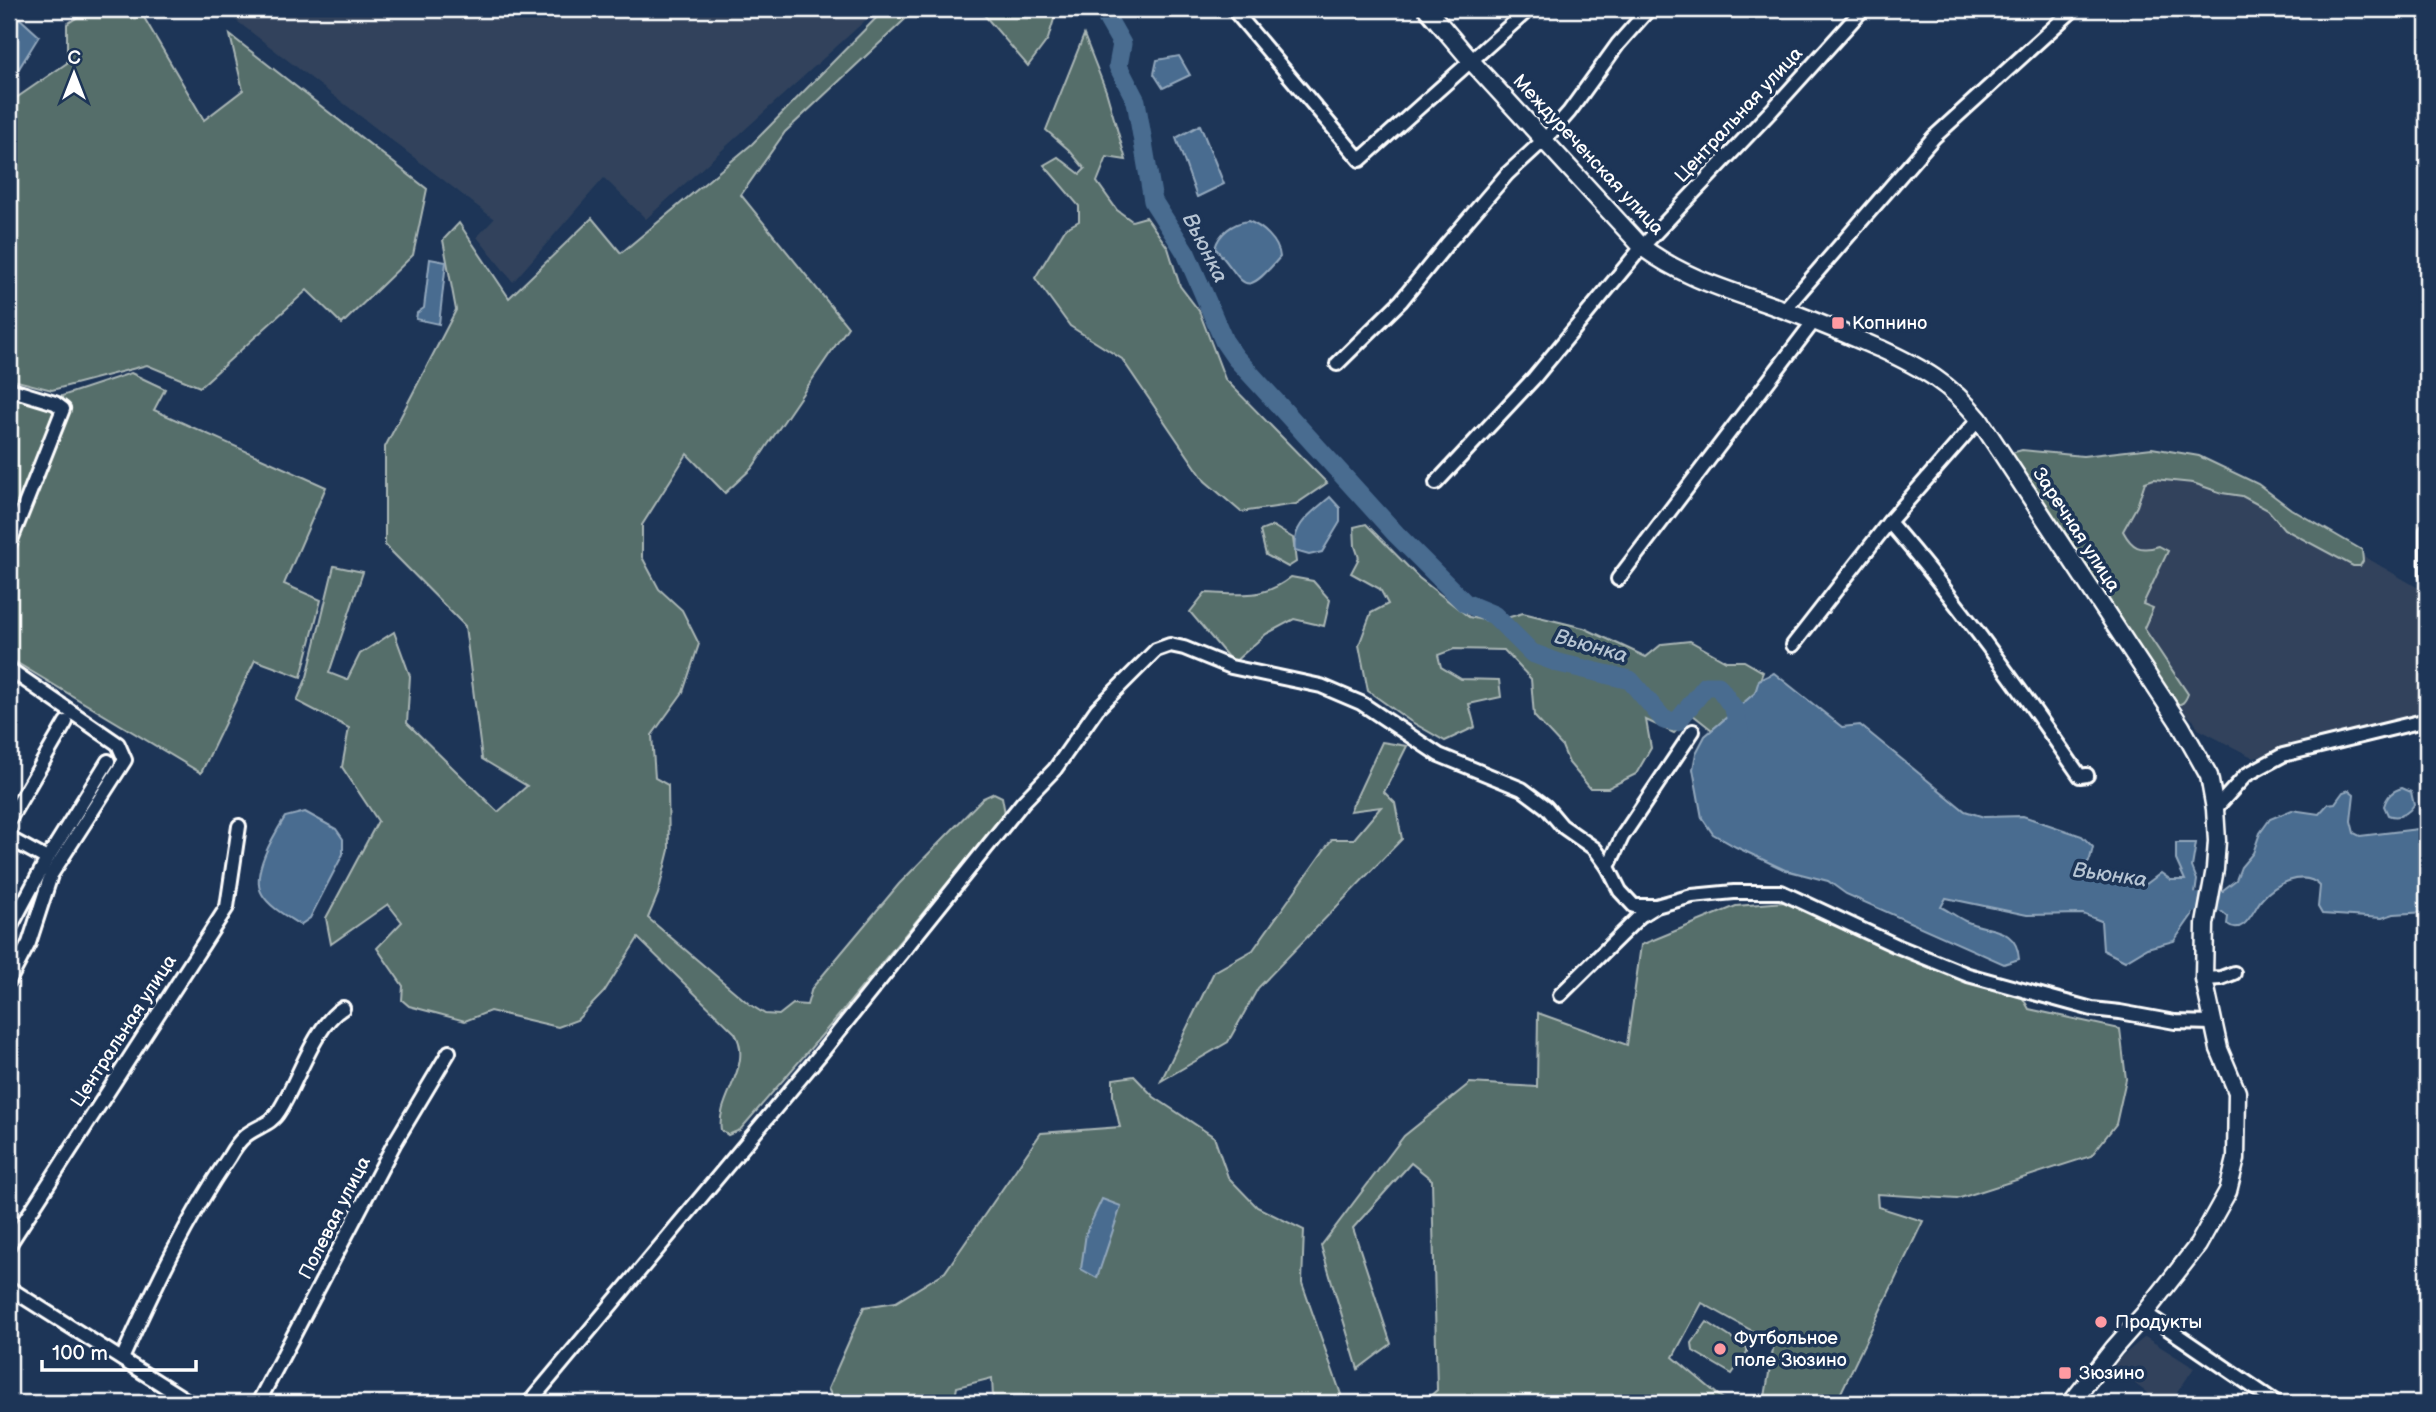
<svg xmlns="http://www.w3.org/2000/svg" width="2436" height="1412" font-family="'Balsamiq Sans',sans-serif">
<rect width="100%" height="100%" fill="#1d3557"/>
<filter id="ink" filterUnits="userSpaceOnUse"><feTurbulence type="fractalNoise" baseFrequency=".0143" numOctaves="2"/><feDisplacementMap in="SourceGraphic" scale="14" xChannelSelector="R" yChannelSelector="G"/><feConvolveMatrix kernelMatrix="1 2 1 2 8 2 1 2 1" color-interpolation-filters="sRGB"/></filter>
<g filter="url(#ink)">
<g fill="#30425c">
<polygon points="221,9 878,9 646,219 604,178 513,282 477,237 494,219"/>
<polygon points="2141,450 2237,482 2427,593 2427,710 2254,758 2198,729 2195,722 2187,715 2078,554"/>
<polygon points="2145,1337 2194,1368 2170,1403 2160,1403 2116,1369 2115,1362"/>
</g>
<g fill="#556e6b" stroke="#aab6b5" stroke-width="2">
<polygon points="90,9 139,9 204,120 243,90 230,35 427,189 413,255 342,324 307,290 200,387 147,365 52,390 9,379 9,103 67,63 67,24"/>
<path d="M885,9H916L785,132L741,195L848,327L752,468L725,493L687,454L642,525V557L659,589L682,610L699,644L683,692L652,735L655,778L668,785L669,850L658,894L648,918L749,1004L765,1014L779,1015L793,1004L807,1005L812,988L899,884L983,798L994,793L1002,797L1005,813L840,1014L740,1130L728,1135L721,1130C716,1097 754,1067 735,1033L638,938L604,992L577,1020L558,1027L490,1011L465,1021L409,1006L402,1000L403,986L377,948L402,922L388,904L331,944L326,918L378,821L342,767L349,728L297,701L307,677L334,566L363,572L329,673L347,680L360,654L394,632L410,676L407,723L498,812L527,786L482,759L465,626L385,545V447L456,310L443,240L459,223L509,298L592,218L621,253L752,144Z"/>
<polygon points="979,9 1057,9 1048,39 1028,66"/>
<polygon points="1084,35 1106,91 1126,160 1107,157 1097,182 1117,210 1132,221 1146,217 1168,248 1180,286 1199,311 1225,379 1327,483 1296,504 1241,512 1205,481 1122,359 1070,326 1035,278 1065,229 1079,221 1079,206 1044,165 1058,157 1080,174 1085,169 1069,150 1046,130"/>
<polygon points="131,373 165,389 154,410 326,487 284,584 321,600 301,677 255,660 201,773 9,658 9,392 50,400"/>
<path d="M2152,448L2199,456L2258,484L2291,509L2362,550L2363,561L2360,566H2353L2284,529L2268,510L2242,496L2222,493L2193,483L2154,479L2145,482L2137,506L2123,531C2132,548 2140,552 2159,546L2168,551L2143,604L2153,608L2144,628L2188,694C2185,702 2182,706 2172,705L2011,453L2022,450L2083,456Z"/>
<polygon points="1366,524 1419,578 1469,617 1493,622 1523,613 1584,628 1646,657 1662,644 1690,641 1726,661 1744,661 1763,672 1755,693 1712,730 1693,715 1674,733 1646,720 1651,748 1636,774 1608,788 1590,788 1569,763 1562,746 1534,716 1531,679 1504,650 1454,649 1438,655 1441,667 1461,679 1499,680 1501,697 1469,704 1475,727 1445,741 1410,721 1368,691 1359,645 1371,613 1388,604 1380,589 1351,573 1359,558 1355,546 1354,527"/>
<polygon points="1273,526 1293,538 1296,562 1288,567 1266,555 1260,531"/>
<path d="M1291,577L1313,581L1330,600L1324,626L1294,619L1266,634L1233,663L1190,612L1205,593C1239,594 1263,600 1291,577Z"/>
<polygon points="1382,742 1407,746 1384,792 1395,803 1402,839 1258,988 1228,1042 1161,1081 1214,972 1253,950 1332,839 1354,839 1381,807 1350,811"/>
<polygon points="1798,901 2017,988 2029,1009 2120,1029 2126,1079 2116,1124 2091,1156 1957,1199 1877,1194 1878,1207 1923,1221 1836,1403 1764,1403 1774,1343 1702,1303 1673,1357 1723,1399 1723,1403 1422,1403 1437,1390 1432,1180 1411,1163 1353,1228 1391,1344 1358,1369 1321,1246 1404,1136 1470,1083 1537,1087 1538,1013 1627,1045 1641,945 1736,906"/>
<polygon points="1134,1076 1154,1097 1214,1137 1228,1177 1257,1207 1304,1230 1302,1283 1344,1403 990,1403 993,1398 992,1378 957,1387 954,1403 836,1403 828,1389 864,1307 896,1302 945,1272 1041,1133 1120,1127 1113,1097 1113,1079"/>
<polygon points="1707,1322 1747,1348 1747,1352 1732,1374 1693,1351 1692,1343"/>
</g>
<g fill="#496c90" stroke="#92a7bc" stroke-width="2">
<polygon points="17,16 39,36 18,70 9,77 9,27"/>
<polygon points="1179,56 1190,75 1163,88 1154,74 1157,60"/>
<polygon points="1200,125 1224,184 1197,197 1176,138"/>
<path d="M1248,221C1262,226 1279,241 1280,257C1241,303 1246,282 1215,248C1219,233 1233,223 1248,221Z"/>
<polygon points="430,259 446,262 439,324 416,319 417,313 424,308"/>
<path d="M1330,497L1340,508V522L1322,552L1309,555L1295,551C1291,525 1312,513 1330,497Z"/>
<path d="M1774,673L1842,727L1860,725L1965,811L1984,817L2023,816L2082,836L2093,847L2090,859L2082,872L2089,878L2145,885L2161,873L2171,880H2185L2176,860V843H2196L2192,867L2197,880L2192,915L2174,941L2147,948L2125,961L2103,950L2101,921L2083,914L2027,915L1946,898L1941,907C1949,911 1957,917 1965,921C1989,932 2017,926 2019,959L2004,964L1846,894L1828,881L1785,870L1736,847L1713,834L1702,818L1693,769L1696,753L1705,736L1755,693L1759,680Z"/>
<path d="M2402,788L2411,792L2414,805C2407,815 2399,819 2388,815L2384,806C2387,796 2392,791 2402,788Z"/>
<path d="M2349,790L2354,794L2351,821L2354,833L2360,836L2427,828V912L2394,914L2382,918L2322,914L2318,907L2320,886C2304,869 2275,884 2262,899C2253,909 2245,937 2227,924L2228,917L2220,910L2223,890L2236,880L2241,867L2253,853L2260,833L2270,819L2292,810L2319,814L2328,804L2335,803L2343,792Z"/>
<path d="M305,812L336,829L343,839V854L310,918L300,925C288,917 269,907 262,894C250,874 274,835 285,817Z"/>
<polygon points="1102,1199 1121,1206 1097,1278 1081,1269 1086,1233"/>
</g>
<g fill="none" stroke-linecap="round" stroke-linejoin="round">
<g stroke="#496c90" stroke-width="19">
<polyline points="1102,9 1122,44 1118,66 1136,101 1153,201 1186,253 1224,341 1235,357 1396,534 1465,603 1494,615 1532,653 1559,663 1630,680 1664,720 1677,722 1706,686 1718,686 1734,709 1740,733"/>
<polyline points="2168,904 2234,901 2244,894"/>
</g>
<g stroke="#fff" stroke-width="18">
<g id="street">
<polyline points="1233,9 1360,160 1529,9"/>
<polyline points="1784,310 1934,137 2074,9"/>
<polyline points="1337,364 1401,301 1447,244 1507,174 1545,139 1569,112 1618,44 1649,9"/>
<polyline points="9,389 55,403 63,409 9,545"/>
<polyline points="1436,483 1534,378 1642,247 1771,111 1863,9"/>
<path d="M1889,522C1959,603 2020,689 2080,776L2087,775"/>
<polyline points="2427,530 2427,576"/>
<polyline points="1618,579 1814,321"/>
<polyline points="1793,645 1889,522 1979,419"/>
<polyline points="9,669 118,744 125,760 51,875 29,943 9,981"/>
<polyline points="2215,809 2246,775 2283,755 2427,720"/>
<polyline points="9,820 66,722"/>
<polyline points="9,834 14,841 47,859"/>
<polyline points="1655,906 1634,906 1620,891 1608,867 1622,837 1693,731"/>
<polyline points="9,930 47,859 108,761"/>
<polyline points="2204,979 2221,978 2234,973"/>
<polyline points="1560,995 1640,916 1656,906 1692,896 1734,892 1781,892 1897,946 1968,975 2092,1009 2120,1012 2175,1022 2212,1023"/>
<polyline points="9,1245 227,907 239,826"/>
<polyline points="9,1288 191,1403"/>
<polyline points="2145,1313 2277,1403"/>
<path d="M122,1359C153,1290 186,1220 229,1157C233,1150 239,1141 245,1136C257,1126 271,1125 279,1111C297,1084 314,1025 343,1008"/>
<polyline points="258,1403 394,1144 449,1052"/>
<polyline points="529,1403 819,1056 1023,802 1055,769 1097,709 1156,650 1170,645 1184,648 1231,667 1321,686 1361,703 1439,755 1522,789 1546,807 1562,826 1595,849 1608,867"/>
</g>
</g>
<g stroke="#fff" stroke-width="21">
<path id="secondary" d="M1427,9L1472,62L1642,247C1685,279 1732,291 1782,309C1816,321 1848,335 1881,349C1922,368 1950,383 1979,419L2181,726L2209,776L2215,809L2217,841L2215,869L2205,924L2204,979L2219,1049L2237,1092L2236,1159L2228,1191L2198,1245L2145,1313L2114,1348L2071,1403"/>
</g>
<use href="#street" stroke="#1d3557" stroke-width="12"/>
<use href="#secondary" stroke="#1d3557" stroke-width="16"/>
</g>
</g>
<g fill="#ff9aa2" stroke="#1d3557" stroke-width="2.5">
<rect x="1831" y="316" width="14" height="14" rx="3.5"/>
<circle cx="2101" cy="1322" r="7"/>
<circle cx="1720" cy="1349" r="7"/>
<rect x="2058" y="1366" width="14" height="14" rx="3.5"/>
</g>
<g text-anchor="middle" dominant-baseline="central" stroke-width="7" stroke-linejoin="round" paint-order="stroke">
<g font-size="19" fill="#fff" stroke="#1d3557">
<text transform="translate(1739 115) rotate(-47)">Центральная улица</text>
<text transform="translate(1588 155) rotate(47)">Междуреченская улица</text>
<text transform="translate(2076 530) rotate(57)">Заречная улица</text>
<text transform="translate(124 1031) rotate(-57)">Центральная улица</text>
<text transform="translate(335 1218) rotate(-63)">Полевая улица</text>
</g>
<g font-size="19" fill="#fff" stroke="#1d3557" text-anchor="start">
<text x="1852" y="323">Копнино</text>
<text x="2115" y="1322">Продукты</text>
<text x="1734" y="1338">Футбольное<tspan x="1734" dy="22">поле Зюзино</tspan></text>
<text x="2079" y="1373">Зюзино</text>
</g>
<g font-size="21" font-style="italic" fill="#b6c4d3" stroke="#1d3557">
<text transform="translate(1205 248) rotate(63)">Вьюнка</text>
<text transform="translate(1591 646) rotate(16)">Вьюнка</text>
<text transform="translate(2110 875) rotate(8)">Вьюнка</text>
</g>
</g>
<rect width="2436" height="1412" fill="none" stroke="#1d3557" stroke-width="35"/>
<rect x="18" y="18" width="2401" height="1377" fill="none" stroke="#fff" stroke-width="2.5" filter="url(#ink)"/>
<g transform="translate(74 74)" stroke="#1d3557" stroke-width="5" paint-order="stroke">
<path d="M0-5L12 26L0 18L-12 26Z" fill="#ffffff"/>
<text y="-10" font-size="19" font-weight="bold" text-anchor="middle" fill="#ffffff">С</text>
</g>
<path d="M42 1360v10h154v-10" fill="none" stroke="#ffffff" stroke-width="3.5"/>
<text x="52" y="1360" font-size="21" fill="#ffffff" stroke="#1d3557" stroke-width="5" paint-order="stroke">100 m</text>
</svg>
